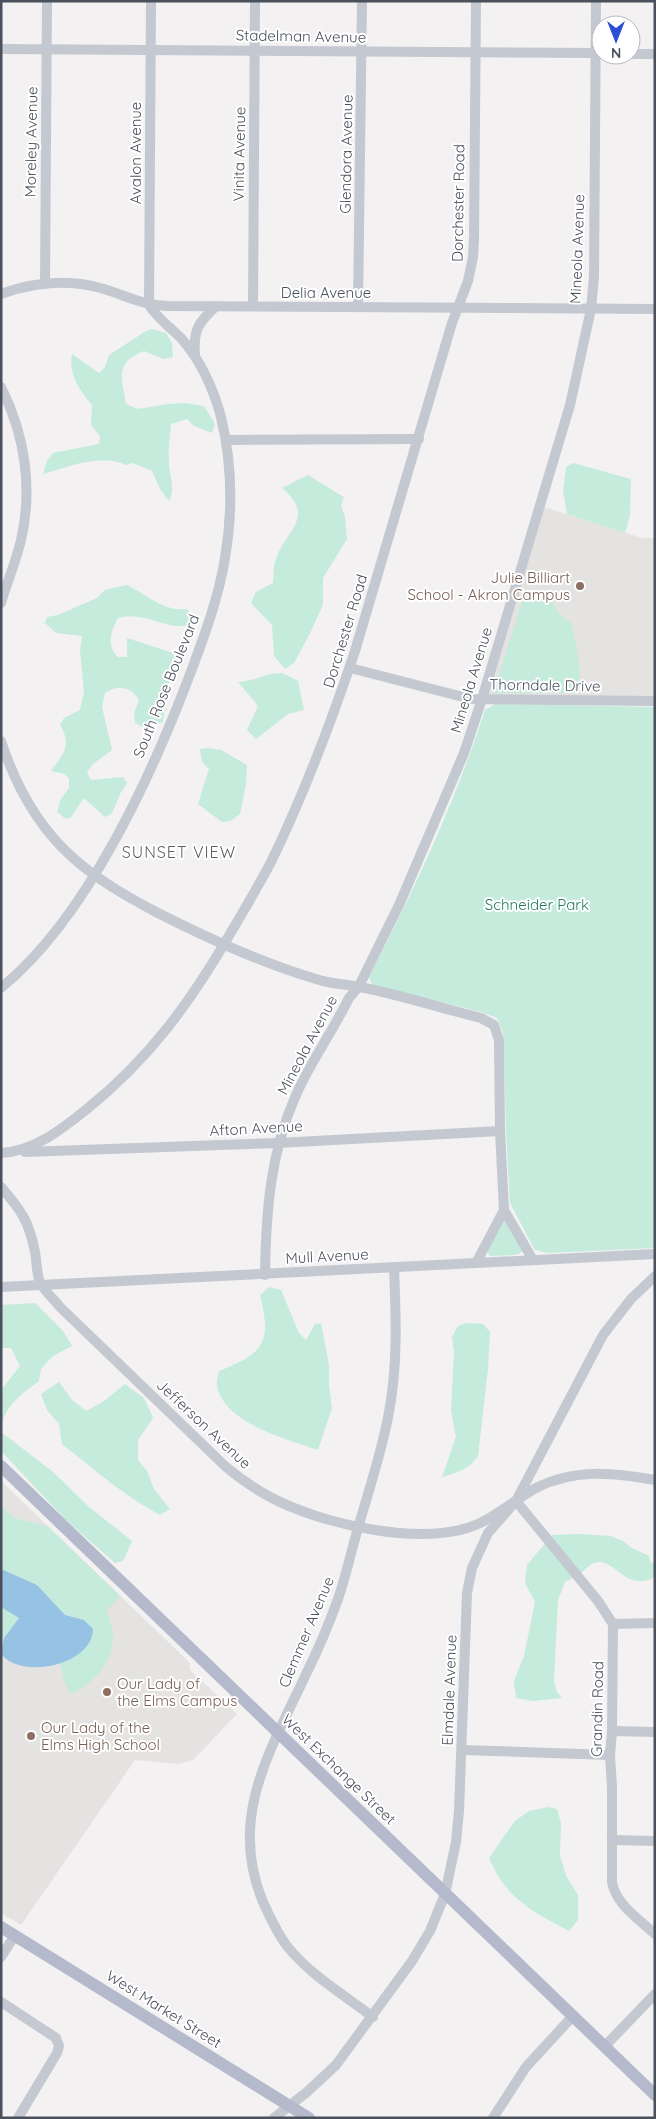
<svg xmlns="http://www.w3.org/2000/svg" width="656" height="2119" font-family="Quicksand,sans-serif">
<rect width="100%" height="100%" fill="#f3f1f1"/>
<g fill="#e4e3e2">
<polygon points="541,506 642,538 655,538 655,699 493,695 488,693"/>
<polygon points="1,1481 190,1663 190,1670 237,1714 193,1760 178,1764 135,1760 21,1925 1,1913"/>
</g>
<g fill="#c4ebdc">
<path d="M152,329L166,333L172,343L173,357L164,359L144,351C114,363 122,378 126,404L138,409L168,404L184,403L204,406L215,424L212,433L194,426L187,419L171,424C170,436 168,449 169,461C169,475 176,488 169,501L160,489L152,471L133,463L126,465C100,453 68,467 43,474L47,461L53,453L99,444L100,436L91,425L92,405C80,391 68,373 72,354L99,373L105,367L109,355L146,331Z"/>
<polygon points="573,463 631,479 630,515 625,533 567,514 563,491 566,467"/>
<path d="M308,475C320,482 331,490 344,497L341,506L345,516L347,539L323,578V605L310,633L294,663L285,669L274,656L272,625L251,603L256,592L273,583C274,575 273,566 276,559C285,531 317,517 282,488Z"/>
<path d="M127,585C146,594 163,612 187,609C192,614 193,618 190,624C170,633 145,610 118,618C111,630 106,646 118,657H127V638L173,653L175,658L176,665L171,676L166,696L163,722L143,727L135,723L134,713L139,700C131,687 118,684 105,693L102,707L112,750L93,764L87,772L91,780L123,777L127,783L121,792L112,813L105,817L84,798L71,817L66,819L57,812L61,799L69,788V779L65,774L51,771C64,754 72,745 60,725L64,718L80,710L84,692L80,650L82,636L56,633L45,623L47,617L58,615L97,598L105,590Z"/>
<path d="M543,597H550L559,614L571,623C575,644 586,673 574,693H493L523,599Z"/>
<path d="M282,673L298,681L304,710L288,714L256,739L247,730L258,706L238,682C255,681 265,673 282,673Z"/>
<path d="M495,704L655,707V1248L548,1253L535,1250L510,1203L506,1131L504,1043L503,1032L497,1018L481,1012L372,985L369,977C414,890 455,803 485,710Z"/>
<polygon points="208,748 221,750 247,765 246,784 240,814 230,821 222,822 198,804 209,769 202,762 200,749"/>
<polygon points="503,1219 523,1249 521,1253 515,1255 490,1256 487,1251"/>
<path d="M269,1287L281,1290L299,1333L306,1340L315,1324L321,1323L329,1365V1385L332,1408L318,1450C287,1439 225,1424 217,1386C216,1382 218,1375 219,1371C264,1353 272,1343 260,1295Z"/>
<path d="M35,1303L63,1331L72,1346L53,1356L41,1369L39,1381C22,1394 6,1404 1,1427V1390L20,1366L11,1348H1V1305Z"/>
<path d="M467,1323L483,1324L490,1332L488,1369L478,1456C470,1469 456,1473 442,1477L456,1437L451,1411L454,1351L452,1337L458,1326Z"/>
<path d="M59,1382L72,1400L86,1411L103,1402L125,1384L144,1398L153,1418L138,1440V1460L147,1471L154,1489L170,1509L160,1515C124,1496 94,1469 62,1444L59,1424L47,1410L41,1394Z"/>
<polygon points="1,1432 53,1472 89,1507 132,1541 123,1561 115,1563 66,1520 1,1451"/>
<path d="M1,1505L14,1518L47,1526L120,1596L107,1610C109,1619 113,1629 113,1637C113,1662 92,1686 70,1694L64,1680L60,1663L79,1653L90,1640L84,1620L65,1615L37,1585L1,1569Z"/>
<path d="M580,1534L611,1536L623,1541L632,1548L649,1556L650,1562L655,1564V1577C627,1592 616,1561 598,1562C589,1563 586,1570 579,1574C575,1577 570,1579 565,1582L558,1600L554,1681L557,1692L562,1698L533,1701L516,1698L514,1681L524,1656L535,1602L525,1583L527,1565L552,1535Z"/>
<polygon points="1,1607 19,1618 1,1642"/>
<path d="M548,1807L557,1809L561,1823L560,1855L566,1876L578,1895V1920L569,1931C545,1918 518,1905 502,1882C497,1875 493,1866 489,1858L515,1821L529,1811Z"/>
</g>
<path fill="#96c2e4" d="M1,1569L37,1585L65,1615L84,1620L93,1629C93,1664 23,1681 1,1654L4,1638L19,1618L1,1607Z"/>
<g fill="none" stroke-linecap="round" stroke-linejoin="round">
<g stroke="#c3c8d1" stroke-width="10">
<polyline points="1,49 600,53"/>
<polyline points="631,54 655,54"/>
<polyline points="45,284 47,1"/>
<path d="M1,294C34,282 70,279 104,289C127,296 142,305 167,306L655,309"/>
<polyline points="253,306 255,1"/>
<polyline points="358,307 362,1"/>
<path d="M195,355C193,330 198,323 216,306"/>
<path d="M1,387C25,435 33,488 21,540C16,562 7,582 1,603"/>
<polyline points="226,440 419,439"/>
<polyline points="350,668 471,699 655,701"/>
<path d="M1,741C15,784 38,826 71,856C96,879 126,896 156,912C207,938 261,963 316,979C330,984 346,984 360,987C401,995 441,1008 481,1018L494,1025L499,1040L500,1131L504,1210L533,1260"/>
<path d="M1,988C88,917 153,773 192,669C205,634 219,596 225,558C233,511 232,463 221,417C213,387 201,361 181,338C170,327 157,318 149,305L151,1"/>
<polyline points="25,1152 278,1143 500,1131"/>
<path d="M1,1153C35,1151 62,1129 87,1109C149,1059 190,1003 230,934C244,910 258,887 271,862C304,794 331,723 355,651L452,323L468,281L473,257L474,238L476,1"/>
<path d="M1,1187C21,1210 29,1221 35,1252C37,1262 36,1272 40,1282C44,1291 54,1299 60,1307L225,1466C239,1478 255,1489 272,1498C322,1524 424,1548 478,1524C498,1515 516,1499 536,1488C575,1468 614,1473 655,1480"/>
<polyline points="476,1263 504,1210"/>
<path d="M265,1275C266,1212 270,1153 296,1095C311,1061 333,1031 349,998L359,986L399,905L464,753L482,699L570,405L591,309L594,277L596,1"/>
<polyline points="1,1287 655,1254"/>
<path d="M516,1501L598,1601L613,1624L612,1731L610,1755L612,1787V1882C616,1905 639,1919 655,1934"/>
<polyline points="613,1624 655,1623"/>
<polyline points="612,1731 655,1732"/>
<polyline points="462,1750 610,1755"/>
<polyline points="612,1840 655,1841"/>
<polyline points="1,1957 15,1935"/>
<polyline points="1,2002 56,2038 59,2046 57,2053 18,2118"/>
<path d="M373,2017C344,1995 310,1975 287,1946C277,1933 270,1917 263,1902C227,1816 272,1748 307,1672C319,1648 329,1624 338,1599C346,1576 351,1552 358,1528C369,1489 382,1452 389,1412C398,1364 396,1316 394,1268"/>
<polyline points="605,2046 655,1994"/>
<polyline points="274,2118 307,2092 336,2065 412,1961 430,1931 445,1894 456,1842 459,1811 467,1593 472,1568 488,1533 516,1501 603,1335 631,1299 655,1276"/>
<polyline points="493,2118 526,2067 572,2017"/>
</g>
<g stroke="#b4bacc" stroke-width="12">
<polyline points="1,1466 655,2095"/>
<polyline points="1,1927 309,2118"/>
</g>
</g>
<g fill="#8d6e63" stroke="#fff" stroke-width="2">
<circle cx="580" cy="586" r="5"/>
<circle cx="107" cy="1692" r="5"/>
<circle cx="31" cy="1736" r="5"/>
</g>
<g text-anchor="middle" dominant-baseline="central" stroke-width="4" stroke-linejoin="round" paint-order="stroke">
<g font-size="15" fill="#4a505c" stroke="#fff">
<text transform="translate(301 36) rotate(1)">Stadelman Avenue</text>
<text transform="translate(31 142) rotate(-89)">Moreley Avenue</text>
<text transform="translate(135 153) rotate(-90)">Avalon Avenue</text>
<text transform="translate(239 154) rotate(-89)">Vinita Avenue</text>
<text transform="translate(346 154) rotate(-89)">Glendora Avenue</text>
<text transform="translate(458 203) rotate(-89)">Dorchester Road</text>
<text transform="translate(577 249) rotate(-88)">Mineola Avenue</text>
<text x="326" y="292">Delia Avenue</text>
<text transform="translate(345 631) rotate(-73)">Dorchester Road</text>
<text transform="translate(471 680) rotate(-73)">Mineola Avenue</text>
<text transform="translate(545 685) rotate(1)">Thorndale Drive</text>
<text transform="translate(166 686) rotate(-68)">South Rose Boulevard</text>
<text transform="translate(307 1045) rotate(-62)">Mineola Avenue</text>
<text transform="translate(256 1128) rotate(-3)">Afton Avenue</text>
<text transform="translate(327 1256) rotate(-3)">Mull Avenue</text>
<text transform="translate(204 1424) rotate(43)">Jefferson Avenue</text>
<text transform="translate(306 1632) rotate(-67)">Clemmer Avenue</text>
<text transform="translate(449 1690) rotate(-88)">Elmdale Avenue</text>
<text transform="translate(597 1709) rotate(-89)">Grandin Road</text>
<text transform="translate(339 1769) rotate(44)">West Exchange Street</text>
<text transform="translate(164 2009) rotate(32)">West Market Street</text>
</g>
<g font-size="15" fill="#785e54" stroke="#fff" text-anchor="start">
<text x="570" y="577" text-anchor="end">Julie Billiart<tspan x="570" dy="17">School - Akron Campus</tspan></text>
<text x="117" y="1683">Our Lady of<tspan x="117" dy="17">the Elms Campus</tspan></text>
<text x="41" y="1727">Our Lady of the<tspan x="41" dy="17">Elms High School</tspan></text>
</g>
<g font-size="15" fill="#217860" stroke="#fff">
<text x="537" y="904">Schneider Park</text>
</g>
<g font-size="16" letter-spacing="1" fill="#5e5f65" stroke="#fff">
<text x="179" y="852">SUNSET VIEW</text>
</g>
</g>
<rect width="656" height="2119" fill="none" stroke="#4a505c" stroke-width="5"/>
<g transform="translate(616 40) rotate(180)"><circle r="24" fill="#ffffff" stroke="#b7b9be"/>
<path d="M0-4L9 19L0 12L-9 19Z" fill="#2c4ed2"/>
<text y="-8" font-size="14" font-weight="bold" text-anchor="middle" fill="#4a505c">N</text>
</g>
</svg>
